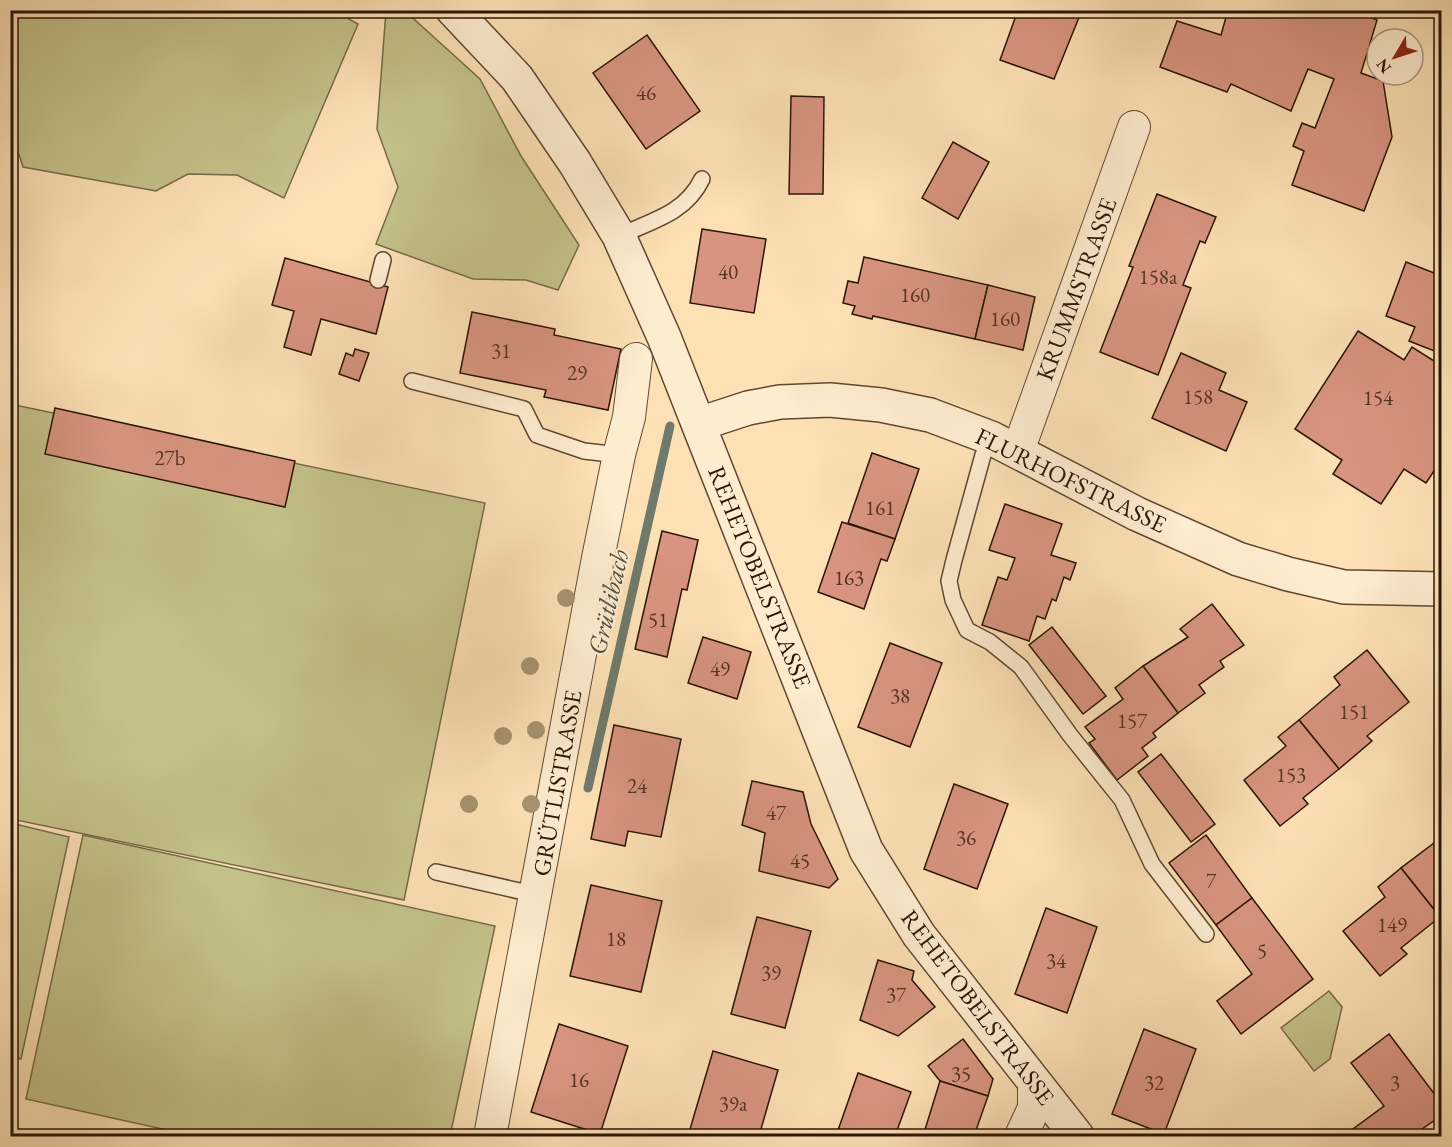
<svg xmlns="http://www.w3.org/2000/svg" width="1452" height="1147" font-family="'EB Garamond',serif">
<rect width="100%" height="100%" fill="#fde1b5"/>
<filter id="stains"><feTurbulence type="fractalNoise" baseFrequency=".00333" numOctaves="4"/><feColorMatrix values="0 0 0 0 .2 0 0 0 0 .09 0 0 0 0 .02 0 0 0 .5 -.17"/></filter>
<radialGradient id="worn" r=".72"><stop offset=".6" stop-color="#630" stop-opacity="0"/><stop offset="1" stop-color="#630" stop-opacity=".3"/></radialGradient>
<g fill="#c4c18a" stroke="#776b48" stroke-width="1.5">
<polygon points="333,10 358,24 284,198 237,175 188,174 156,191 23,167 11,130 11,11"/>
<polygon points="386,11 405,11 480,79 521,156 579,245 558,290 526,280 473,279 376,244 398,187 377,129"/>
<polygon points="10,404 485,503 404,900 11,819"/>
<polygon points="11,823 69,837 21,1059 10,1056"/>
<polygon points="83,835 495,926 450,1136 194,1136 26,1099"/>
<polygon points="1329,991 1342,1007 1330,1059 1314,1071 1281,1028"/>
</g>
<g fill="none" stroke-linecap="round" stroke-linejoin="round">
<g stroke="#707a6c" stroke-width="9">
<polyline points="986,12 986,10"/>
<polyline points="588,788 670,426"/>
</g>
</g>
<g fill="#d89480" stroke="#2a1507" stroke-width="1.5">
<polygon points="1018,10 1082,10 1054,79 1000,60"/>
<polygon points="1228,10 1353,10 1377,20 1361,73 1383,81 1392,137 1364,211 1292,185 1304,151 1293,146 1302,123 1315,128 1334,79 1308,69 1291,111 1231,84 1227,92 1160,67 1177,21 1221,35"/>
<polygon points="647,35 700,111 646,149 593,73"/>
<polygon points="791,96 824,97 823,194 789,194"/>
<polygon points="953,142 989,162 958,219 922,198"/>
<polygon points="1157,194 1216,217 1205,243 1200,241 1183,285 1191,288 1158,375 1100,352 1133,267 1129,266"/>
<polygon points="702,229 766,239 754,313 690,303"/>
<polygon points="864,257 988,285 975,339 873,316 872,319 852,314 855,306 843,303 848,281 858,283"/>
<polygon points="285,258 388,287 376,334 321,319 311,355 284,347 294,311 272,305"/>
<polygon points="1406,262 1442,276 1442,354 1409,341 1415,327 1386,316"/>
<polygon points="988,285 1035,297 1023,350 975,339"/>
<polygon points="472,312 555,329 554,335 621,349 608,410 544,397 546,390 460,373"/>
<polygon points="1358,331 1404,360 1412,347 1442,366 1442,459 1426,483 1404,469 1381,504 1333,474 1342,460 1295,429"/>
<polygon points="355,349 369,353 359,381 339,374 346,353 353,356"/>
<polygon points="1181,353 1226,373 1219,390 1247,402 1226,451 1152,418"/>
<polygon points="55,408 295,461 285,507 45,454"/>
<polygon points="872,453 919,469 895,539 848,523"/>
<polygon points="1005,504 1062,524 1051,555 1076,563 1070,580 1064,577 1056,601 1052,599 1045,619 1037,616 1029,641 982,625 998,577 1007,580 1015,558 989,550"/>
<polygon points="842,522 895,539 887,561 881,559 864,609 818,592"/>
<polygon points="662,531 698,540 687,590 682,589 667,657 635,649"/>
<polygon points="1212,604 1244,645 1220,661 1224,667 1199,685 1205,693 1178,713 1143,666 1188,637 1180,629"/>
<polygon points="1052,627 1106,696 1083,714 1029,645"/>
<polygon points="703,637 751,652 737,699 688,683"/>
<polygon points="890,643 942,663 910,747 858,727"/>
<polygon points="1367,650 1409,702 1367,736 1372,741 1339,769 1299,720 1340,685 1334,677"/>
<polygon points="1143,666 1178,713 1153,733 1156,737 1142,748 1148,756 1117,780 1089,743 1095,739 1085,727 1123,699 1115,688"/>
<polygon points="1299,720 1339,769 1303,798 1308,804 1280,826 1244,780 1286,746 1278,737"/>
<polygon points="614,725 681,739 661,837 628,831 625,846 591,839"/>
<polygon points="1161,754 1215,824 1191,842 1138,772"/>
<polygon points="752,781 803,792 811,824 838,879 829,888 759,871 765,833 742,825"/>
<polygon points="954,784 1008,804 977,889 924,869"/>
<polygon points="1206,835 1252,898 1216,925 1169,863"/>
<polygon points="1442,837 1442,916 1440,917 1401,868"/>
<polygon points="1401,868 1440,917 1401,948 1407,954 1380,976 1343,931 1385,897 1378,887"/>
<polygon points="591,885 662,901 641,992 570,976"/>
<polygon points="1252,898 1313,979 1241,1034 1217,1001 1252,974 1216,925"/>
<polygon points="1046,908 1097,927 1067,1013 1015,994"/>
<polygon points="757,917 811,931 785,1028 731,1014"/>
<polygon points="878,960 914,971 912,980 935,1007 898,1036 860,1020"/>
<polygon points="559,1024 628,1046 600,1134 531,1112"/>
<polygon points="1144,1029 1196,1049 1164,1134 1112,1114"/>
<polygon points="1389,1034 1442,1104 1442,1115 1412,1136 1352,1136 1349,1132 1384,1106 1351,1063"/>
<polygon points="963,1039 993,1079 988,1096 940,1081 928,1066"/>
<polygon points="713,1051 778,1070 759,1136 688,1136"/>
<polygon points="858,1073 911,1092 895,1136 836,1136"/>
<polygon points="940,1081 988,1096 974,1136 923,1136"/>
</g>
<g fill="none" stroke-linecap="round" stroke-linejoin="round">
<g stroke="#5f4832" stroke-width="18">
<g id="service">
<path d="M619,236C651,221 685,214 702,179"/>
<polyline points="378,280 383,260"/>
<polyline points="412,381 524,409 537,435 584,451 619,455"/>
<polyline points="991,438 983,455 954,560 949,581 953,600 967,630 990,642 1021,667 1070,735 1122,800 1152,864 1206,934"/>
<polyline points="436,872 537,895"/>
</g>
</g>
<g stroke="#5f4832" stroke-width="34">
<g id="minor">
<polyline points="1018,451 1134,127"/>
<polyline points="490,1136 598,558 619,455 629,417 636,359"/>
<polyline points="1021,1136 1034,1108 1034,1083"/>
</g>
</g>
<g stroke="#5f4832" stroke-width="36">
<g id="tertiary">
<polyline points="453,10 517,78 575,163 619,236 664,337 866,850 919,935 1077,1136"/>
<polyline points="699,424 748,408 780,402 830,400 881,405 930,415 991,438 1137,514 1238,559 1288,574 1344,587 1442,589"/>
</g>
</g>
<use href="#service" stroke="#feeccf" stroke-width="15"/>
<use href="#minor" stroke="#feeccf" stroke-width="32"/>
<use href="#tertiary" stroke="#feeccf" stroke-width="33"/>
</g>
<g fill="#a7926f">
<circle cx="566" cy="598" r="9"/>
<circle cx="530" cy="666" r="9"/>
<circle cx="536" cy="730" r="9"/>
<circle cx="503" cy="736" r="9"/>
<circle cx="469" cy="804" r="9"/>
<circle cx="531" cy="804" r="9"/>
</g>
<g text-anchor="middle" dominant-baseline="central" stroke-width="4.5" stroke-linejoin="round" paint-order="stroke">
<g font-size="21" fill="#563525">
<text x="646" y="92">46</text>
<text x="728" y="271">40</text>
<text x="1158" y="276">158a</text>
<text x="915" y="294">160</text>
<text x="1005" y="318">160</text>
<text x="501" y="350">31</text>
<text x="577" y="372">29</text>
<text x="1198" y="396">158</text>
<text x="1378" y="397">154</text>
<text x="170" y="457">27b</text>
<text x="880" y="507">161</text>
<text x="849" y="577">163</text>
<text x="658" y="619">51</text>
<text x="720" y="668">49</text>
<text x="900" y="695">38</text>
<text x="1354" y="711">151</text>
<text x="1132" y="720">157</text>
<text x="1291" y="774">153</text>
<text x="637" y="785">24</text>
<text x="776" y="812">47</text>
<text x="966" y="837">36</text>
<text x="800" y="860">45</text>
<text x="1211" y="880">7</text>
<text x="1392" y="924">149</text>
<text x="616" y="938">18</text>
<text x="1262" y="950">5</text>
<text x="1056" y="960">34</text>
<text x="771" y="972">39</text>
<text x="896" y="994">37</text>
<text x="961" y="1073">35</text>
<text x="579" y="1079">16</text>
<text x="1154" y="1082">32</text>
<text x="1395" y="1082">3</text>
<text x="733" y="1103">39a</text>
</g>
<g font-size="24" fill="#2a1507" stroke="#feeccf">
<text transform="translate(1076 289) rotate(-70)">KRUMMSTRASSE</text>
<text transform="translate(1071 480) rotate(26)">FLURHOFSTRASSE</text>
<text transform="translate(760 577) rotate(68)">REHETOBELSTRASSE</text>
<text transform="translate(557 783) rotate(-80)">GRÜTLISTRASSE</text>
<text transform="translate(978 1007) rotate(53)">REHETOBELSTRASSE</text>
</g>
<g font-size="26" font-style="italic" fill="#535042" stroke="#feeccf">
<text transform="translate(608 602) rotate(-77)">Grütlibach</text>
</g>
</g>
<rect width="1452" height="1147" fill="none" stroke="#fde1b5" stroke-width="36"/>
<rect x="12" y="12" width="1428" height="1123" fill="none" stroke="#2a1507" stroke-width="3"/>
<rect x="18" y="18" width="1416" height="1111" fill="none" stroke="#2a1507" stroke-width="1.5"/>
<g transform="translate(1395 57) rotate(231)"><circle r="28" fill="#feeccf" stroke="#a9967f" stroke-width="1.5"/>
<path d="M0-4.5L10 22L0 15L-10 22Z" fill="#8f2418"/>
<text y="-9" font-size="16" font-weight="bold" text-anchor="middle" fill="#2a1507">N</text>
</g>
<rect width="100%" height="100%" filter="url(#stains)"/>
<rect width="100%" height="100%" fill="url(#worn)"/>
</svg>
